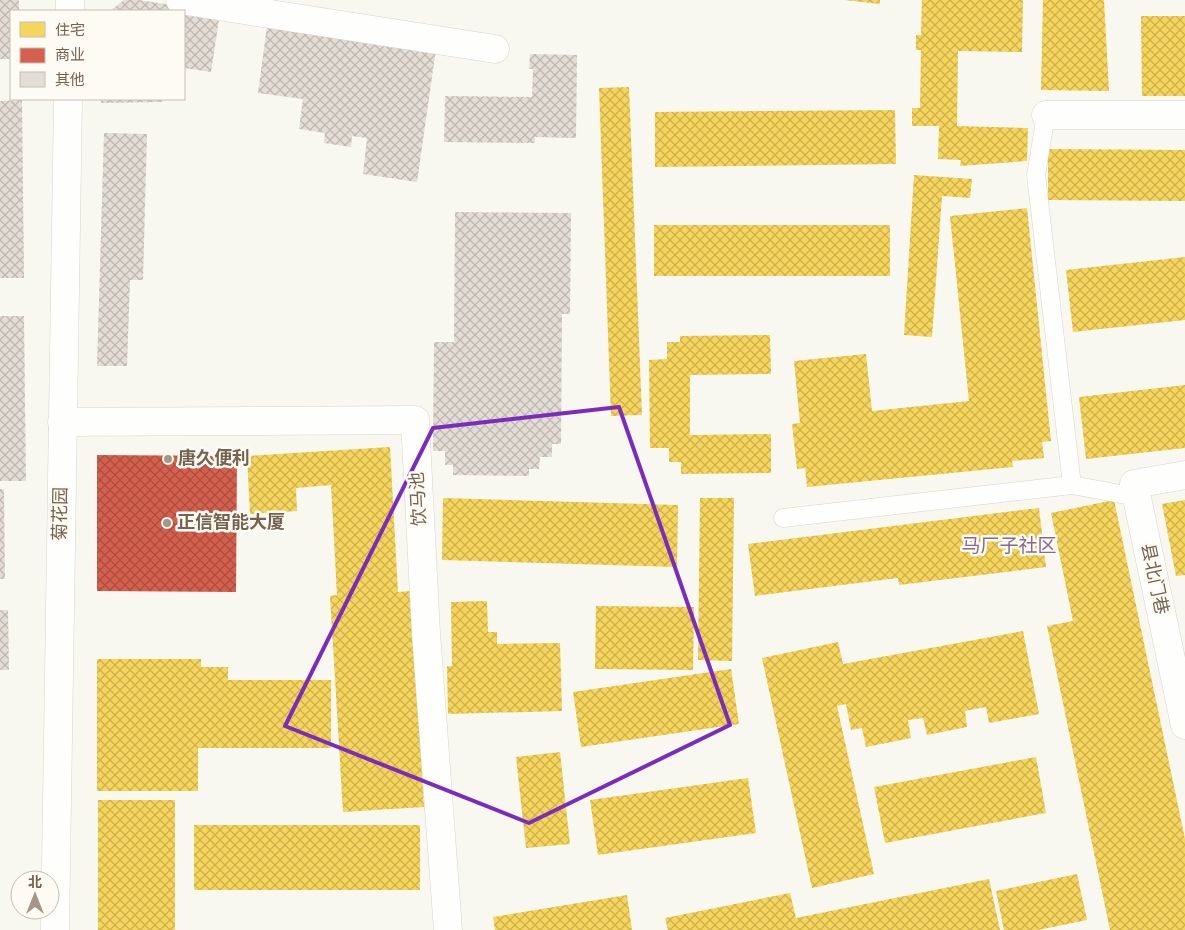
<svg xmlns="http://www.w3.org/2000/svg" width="1185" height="930" font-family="'Alegreya Sans','Noto Sans SC',sans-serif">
<defs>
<pattern id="homes-cross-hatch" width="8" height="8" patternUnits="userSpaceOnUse" patternTransform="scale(1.25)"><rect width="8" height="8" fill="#f6d55c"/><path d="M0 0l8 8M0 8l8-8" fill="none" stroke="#ccb04e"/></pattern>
<pattern id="shops-cross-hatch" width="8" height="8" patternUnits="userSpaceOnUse" patternTransform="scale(1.25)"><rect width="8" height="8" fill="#d6604d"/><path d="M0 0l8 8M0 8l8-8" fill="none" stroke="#a94f40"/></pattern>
<pattern id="building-cross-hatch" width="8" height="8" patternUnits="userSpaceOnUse" patternTransform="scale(1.25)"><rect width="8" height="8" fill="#e3ddd5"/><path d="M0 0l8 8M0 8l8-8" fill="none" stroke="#bdb7af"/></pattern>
</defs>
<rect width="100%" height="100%" fill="#f8f7f0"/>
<g fill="url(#homes-cross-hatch)">
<polygon points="844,0 880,0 880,4"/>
<polygon points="922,0 1023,0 1022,52 958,51 957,126 1028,128 1027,161 960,166 961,160 938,159 939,126 912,126 912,108 920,108 921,50 916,50 916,35 921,35"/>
<polygon points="1043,0 1104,0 1109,91 1041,90"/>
<polygon points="1141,16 1185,16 1185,96 1142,96"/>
<polygon points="629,87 642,415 611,416 599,88"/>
<polygon points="895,110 896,164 655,167 655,112"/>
<polygon points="1048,149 1185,150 1185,201 1048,200"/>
<polygon points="914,175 972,179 970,198 942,196 932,337 904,335"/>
<polygon points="1027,208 1051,441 1042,442 1044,458 1012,461 1013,467 807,487 805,468 797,469 792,424 800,423 794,361 866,354 872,411 969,401 950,216"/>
<rect x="654" y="225" width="236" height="51"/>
<polygon points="1185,257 1185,320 1073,332 1066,270"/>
<polygon points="770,335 771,374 690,375 690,435 771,434 771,473 681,474 681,462 669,462 669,448 650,448 649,360 667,359 667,342 680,342 680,336"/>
<polygon points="1185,385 1185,448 1086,459 1079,397"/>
<polygon points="390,447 398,592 411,591 424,807 343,812 330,596 337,595 331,485 296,488 297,511 250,514 247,456"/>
<polygon points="443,498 678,505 677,567 442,560"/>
<polygon points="700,498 734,498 732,661 698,660"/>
<polygon points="1114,500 1185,839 1185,930 1110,930 1047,626 1073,621 1051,513"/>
<polygon points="1185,500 1185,575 1176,576 1162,504"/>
<polygon points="1039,508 1046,567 899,585 898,578 755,596 748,544"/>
<polygon points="487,601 488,632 497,632 497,644 560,643 562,711 448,714 447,666 452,666 451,602"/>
<polygon points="596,606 694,607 693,670 595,669"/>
<polygon points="1023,631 1039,714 989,723 986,707 965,711 967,727 927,735 923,718 908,720 911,738 866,747 862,728 851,730 846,704 837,706 874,874 812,888 762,658 838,642 843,664"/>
<polygon points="97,659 201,659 201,667 228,667 228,680 331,680 331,748 198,748 198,791 97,791"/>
<polygon points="731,669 739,724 581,747 573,692"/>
<polygon points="560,752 570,844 526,848 516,757"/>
<polygon points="1036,757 1046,813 885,843 874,787"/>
<polygon points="748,778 756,833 598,855 590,800"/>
<rect x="98" y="800" width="77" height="130"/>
<rect x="194" y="825" width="226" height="65"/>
<polygon points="1077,874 1087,920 1038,930 1004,930 996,891"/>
<polygon points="989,879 1000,930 668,930 665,918 790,893 796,918"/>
<polygon points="627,895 632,930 495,930 493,917"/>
</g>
<polygon fill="url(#shops-cross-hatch)" points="97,455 237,456 236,592 97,591"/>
<g fill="url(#building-cross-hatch)">
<polygon points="0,0 19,0 19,11 11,11 11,59 0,59"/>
<polygon points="124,0 139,0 220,13 211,72 184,68 184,11 110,11"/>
<polygon points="267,26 436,49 417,182 363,174 367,138 352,136 351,147 324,143 325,133 299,129 303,99 258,93"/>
<polygon points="530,54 577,55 576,138 535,137 535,143 444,142 445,96 532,97 533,69 529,69"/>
<polygon points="101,99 162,99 162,102 101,103"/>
<polygon points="22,100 24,278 0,278 0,101"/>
<polygon points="104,133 147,134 143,280 130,280 127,366 97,366"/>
<polygon points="455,212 571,213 570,314 562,314 561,444 552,444 552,457 540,457 539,469 529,469 529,476 453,475 453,465 445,465 445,451 433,451 434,342 454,342"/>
<polygon points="0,316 24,316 26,481 0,481"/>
<polygon points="0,489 4,489 5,579 0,579"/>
<polygon points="0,610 8,610 9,670 0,670"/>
</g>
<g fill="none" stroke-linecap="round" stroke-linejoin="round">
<g stroke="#d8d4ce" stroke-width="19">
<g id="lane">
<polyline points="1046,115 1036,175 1072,485 1137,497"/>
<polyline points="783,518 1072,485"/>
</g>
</g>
<g stroke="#d8d4ce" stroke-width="29">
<g id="street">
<polyline points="180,0 495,49"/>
<polyline points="70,11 70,0"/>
<polyline points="1046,115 1185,115"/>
<polyline points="62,422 415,420 426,633 448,930"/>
<polyline points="1185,475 1134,484 1185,725"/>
<polyline points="55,930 68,99"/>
</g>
</g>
<use href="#lane" stroke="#fefefd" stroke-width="18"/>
<use href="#street" stroke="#fefefd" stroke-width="28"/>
</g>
<path fill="none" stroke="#7b2cbf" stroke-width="4" stroke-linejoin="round" d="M619,407L730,725L529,823L285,726L433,428Z"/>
<g fill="#a49688" stroke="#fefbf4" stroke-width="2">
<circle cx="168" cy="459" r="5"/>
<circle cx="167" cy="523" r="5"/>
</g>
<g text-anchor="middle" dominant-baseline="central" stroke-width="5" stroke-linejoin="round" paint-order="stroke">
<g font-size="18" font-weight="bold" fill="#766250" stroke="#fefbf4" text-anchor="start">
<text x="178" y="459">唐久便利</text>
<text x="177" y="523">正信智能大厦</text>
</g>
<g font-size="18" fill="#766250" stroke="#fefbf4">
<text transform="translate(419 499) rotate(-93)">饮马池</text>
<text transform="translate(61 514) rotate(-89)">菊花园</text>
<text transform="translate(1154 579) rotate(78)">县北门巷</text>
</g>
<g font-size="19" fill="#886991" stroke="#fefbf4">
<text x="1009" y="546">马厂子社区</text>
</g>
</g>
<rect x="10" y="10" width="175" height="90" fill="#fefbf4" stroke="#c8beb2"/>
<rect x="20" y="22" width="25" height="15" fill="#f6d55c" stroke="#c8beb2"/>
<text x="55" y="35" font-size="15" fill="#766250">住宅</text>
<rect x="20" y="48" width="25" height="15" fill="#d6604d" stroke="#c8beb2"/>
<text x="55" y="60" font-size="15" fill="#766250">商业</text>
<rect x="20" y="72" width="25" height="15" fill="#e3ddd5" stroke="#c8beb2"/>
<text x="55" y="85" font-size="15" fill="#766250">其他</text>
<g transform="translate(35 895)"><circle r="24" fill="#fefbf4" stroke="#c8beb2"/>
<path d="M0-4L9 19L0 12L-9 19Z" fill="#a49688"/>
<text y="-8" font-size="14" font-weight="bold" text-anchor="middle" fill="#766250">北</text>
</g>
</svg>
